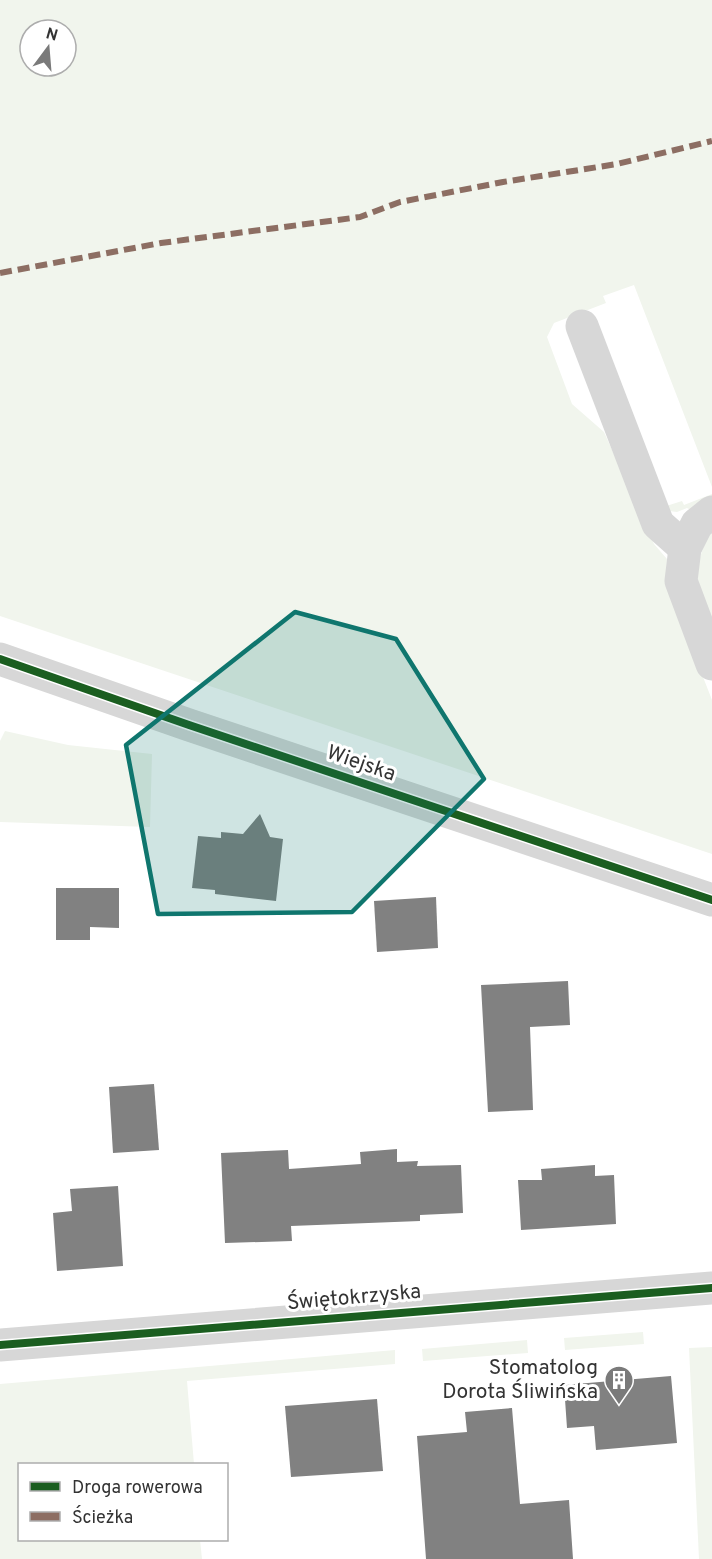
<svg xmlns="http://www.w3.org/2000/svg" width="712" height="1559" font-family="Overpass,sans-serif">
<rect width="100%" height="100%" fill="#fff"/>
<g fill="#f1f5ed" fill-rule="evenodd">
<path d="M0,0H712V487L634,285L603,296L606,303L554,323L547,337L572,404L604,432L654,544L667,559L666,582L712,700V854L0,616ZM30,30H66V66H30Z"/>
<polygon points="712,494 712,498 691,510 687,508 677,512 661,510 660,508 682,501 684,505"/>
<path d="M712,530V622C696,580 690,571 712,530Z"/>
<polygon points="5,731 68,745 152,754 150,827 0,822 0,741"/>
<polygon points="643,1332 644,1344 565,1350 564,1338"/>
<polygon points="527,1340 528,1353 423,1361 422,1349"/>
<polygon points="712,1347 712,1559 699,1559 689,1348"/>
<polygon points="395,1350 395,1364 187,1381 194,1464 20,1464 20,1540 200,1540 202,1559 0,1559 0,1384"/>
</g>
<g fill="#818181">
<polygon points="260,814 270,837 283,839 276,901 215,894 215,890 192,888 198,836 221,838 221,832 243,834"/>
<polygon points="56,888 119,888 119,928 90,927 90,940 56,940"/>
<polygon points="436,897 438,948 377,952 374,901"/>
<polygon points="568,981 570,1025 530,1027 533,1110 488,1112 481,985"/>
<polygon points="154,1084 159,1150 113,1153 109,1087"/>
<polygon points="397,1149 397,1162 418,1161 417,1166 461,1165 463,1213 420,1215 420,1221 291,1226 292,1241 225,1243 221,1153 288,1150 289,1169 361,1164 360,1152"/>
<polygon points="595,1165 595,1176 614,1175 616,1224 521,1230 518,1180 542,1180 541,1169"/>
<polygon points="118,1186 123,1266 57,1271 53,1213 72,1211 70,1189"/>
<polygon points="671,1376 677,1443 596,1450 594,1426 567,1428 564,1385"/>
<polygon points="377,1399 383,1471 291,1477 285,1406"/>
<polygon points="512,1408 520,1504 569,1500 573,1559 426,1559 417,1436 467,1432 465,1412"/>
</g>
<g fill="none" stroke-linecap="round" stroke-linejoin="round">
<g stroke="#d7d7d7" stroke-width="33">
<polyline points="582,326 658,524 685,548"/>
<polyline points="712,512 697,524 685,548 681,581 712,664"/>
<polyline points="0,659 189,725 712,900"/>
<polyline points="0,1345 712,1288"/>
</g>
<polyline stroke="#8d6e63" stroke-width="6" stroke-dasharray="12 6" stroke-linecap="butt" points="0,273 161,243 360,217 400,202 503,182 617,164 712,141"/>
<g stroke="#fff" stroke-width="11">
<g id="cycleway">
<polyline points="0,659 189,725 712,900"/>
<polyline points="0,1345 712,1288"/>
</g>
</g>
<use href="#cycleway" stroke="#1b5e20" stroke-width="8"/>
</g>
<path fill="#0f766e" fill-opacity="0.2" stroke="#0f766e" stroke-width="4.5" stroke-linejoin="round" d="M295,612L396,639L484,779L352,912L158,914L126,745Z"/>
<defs>
<g id="building-pin" transform="scale(1.5)"><path d="M0 17L-7.5 6A9.5 9.5 0 1 1 7.5 6Z" fill="#7a7a7a" stroke="#fff"/><path d="M-4-6H4V6H1V3H-1V6H-4ZM-2.5-4.3h1.7v1.8h-1.7ZM.8-4.3h1.7v1.8H.8ZM-2.5-1h1.7V.8h-1.7ZM.8-1h1.7V.8H.8Z" fill="#fff"/></g>
</defs>
<g fill-rule="evenodd">
<use href="#building-pin" x="619" y="1380"/>
</g>
<g text-anchor="middle" dominant-baseline="central" stroke-width="6" stroke-linejoin="round" paint-order="stroke">
<g font-size="21" fill="#333" stroke="#fff">
<text transform="translate(361 764) rotate(19)">Wiejska</text>
<text transform="translate(354 1298) rotate(-5)">Świętokrzyska</text>
</g>
<g font-size="21" fill="#333" stroke="#fff" text-anchor="end">
<text x="598" y="1368">Stomatolog<tspan x="598" dy="24">Dorota Śliwińska</tspan></text>
</g>
</g>
<rect x="18" y="1463" width="210" height="78" fill="#ffffff" stroke="#adadad" stroke-width="1.5"/>
<rect x="30" y="1482" width="30" height="9" fill="#1b5e20" stroke="#adadad" stroke-width="1.5"/>
<text x="72" y="1493" font-size="18" fill="#333333">Droga rowerowa</text>
<rect x="30" y="1512" width="30" height="9" fill="#8d6e63" stroke="#adadad" stroke-width="1.5"/>
<text x="72" y="1523" font-size="18" fill="#333333">Ścieżka</text>
<g transform="translate(48 48) rotate(16)"><circle r="28" fill="#ffffff" stroke="#adadad" stroke-width="1.5"/>
<path d="M0-4.5L10 22L0 15L-10 22Z" fill="#7a7a7a"/>
<text y="-9" font-size="16" font-weight="bold" text-anchor="middle" fill="#333333">N</text>
</g>
</svg>
